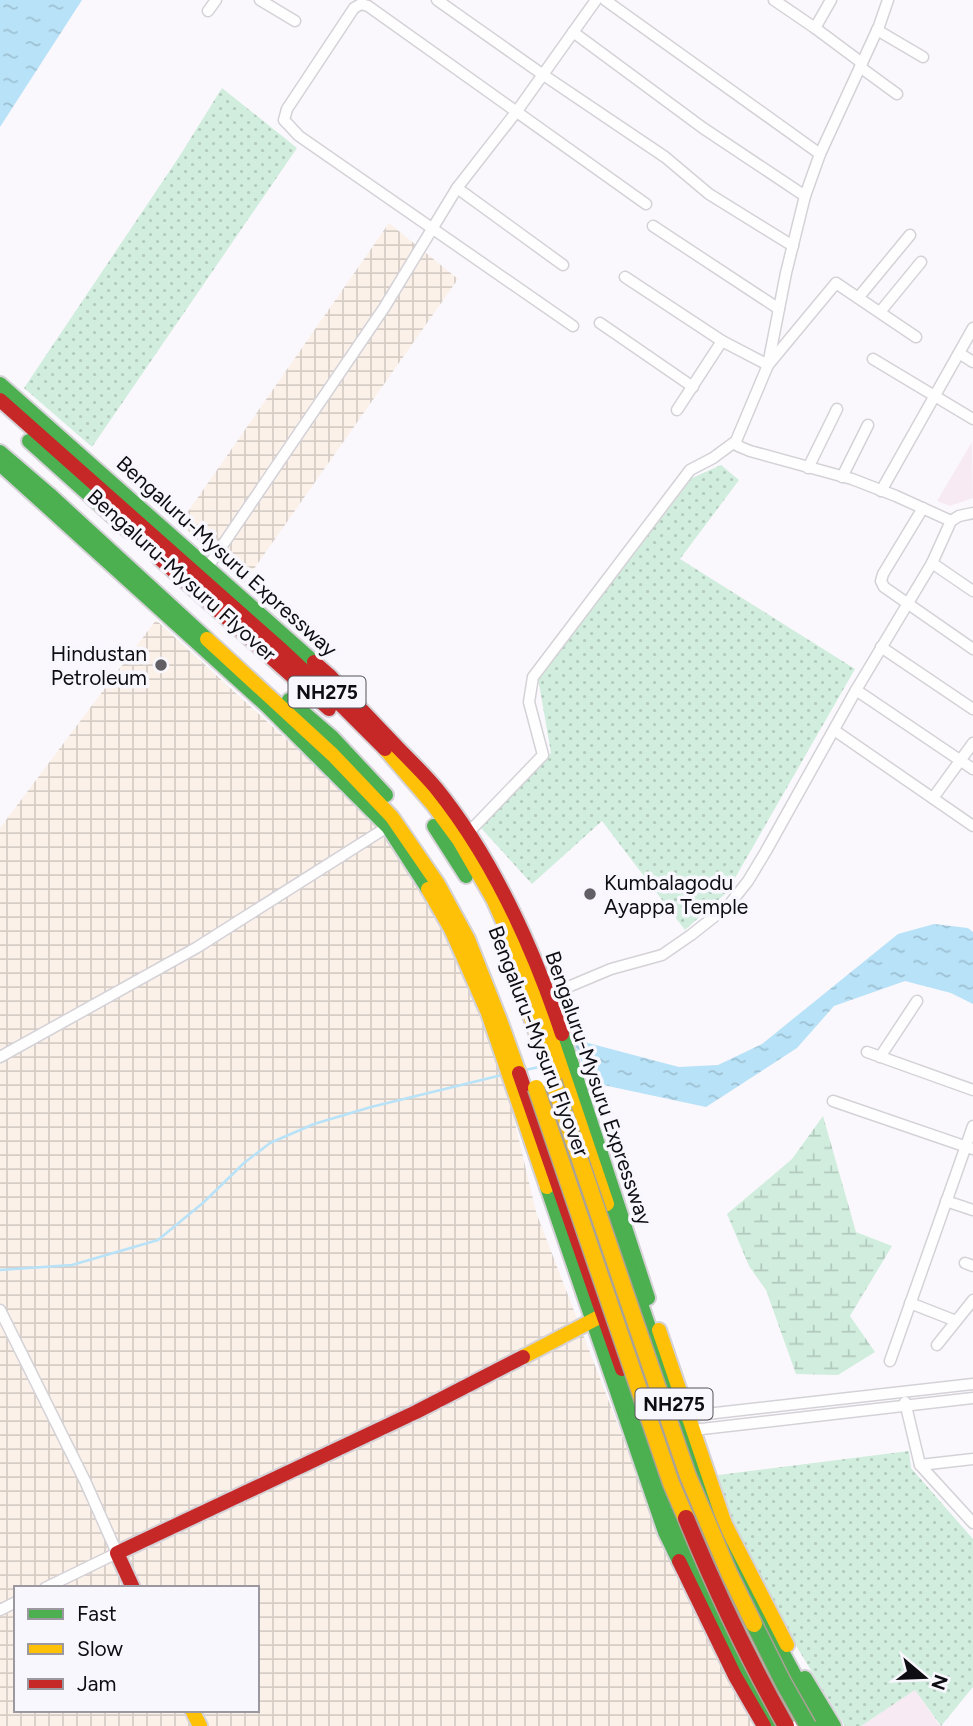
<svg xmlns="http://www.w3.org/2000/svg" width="973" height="1726" font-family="Figtree,sans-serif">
<defs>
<pattern id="industrial-grid" width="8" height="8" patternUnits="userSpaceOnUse" patternTransform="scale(1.75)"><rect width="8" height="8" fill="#fbf1e9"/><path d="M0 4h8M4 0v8" fill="none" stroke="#d6cdc7"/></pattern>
<pattern id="green-dots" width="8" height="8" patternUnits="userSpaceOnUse" patternTransform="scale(1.75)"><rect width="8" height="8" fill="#d1eddd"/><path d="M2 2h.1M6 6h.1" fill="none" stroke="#b2cabd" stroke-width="1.8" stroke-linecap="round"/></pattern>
<pattern id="wetland-marsh" width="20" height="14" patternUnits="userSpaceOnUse" patternTransform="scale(1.75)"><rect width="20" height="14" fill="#d1eddd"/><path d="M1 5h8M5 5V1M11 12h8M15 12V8" fill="none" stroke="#b2cabd"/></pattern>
<pattern id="water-ripples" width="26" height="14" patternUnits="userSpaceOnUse" patternTransform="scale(1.75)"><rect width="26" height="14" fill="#b8e2f7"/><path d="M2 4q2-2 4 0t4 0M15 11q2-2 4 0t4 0" fill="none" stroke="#9dc1d3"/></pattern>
</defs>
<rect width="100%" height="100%" fill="#faf8fd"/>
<g fill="url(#industrial-grid)" fill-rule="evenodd">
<polygon points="389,223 458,279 244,583 180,523"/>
<path d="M156,620L388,832L442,923L483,1017L509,1097L536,1212L653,1516L757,1726H0V828ZM16,1588H257V1710H16Z"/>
</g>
<g fill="#f7eaf3">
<polygon points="972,442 973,498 950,506 937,501"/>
<polygon points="915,1690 940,1726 861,1726"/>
</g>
<g fill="url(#green-dots)">
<polygon points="222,88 297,148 92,447 24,388 179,157"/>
<polygon points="721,465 739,480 680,559 855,669 727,892 685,930 602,821 532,884 481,828 551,753 538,678 692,478"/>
<polygon points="909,1451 911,1468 973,1539 973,1687 941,1726 915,1690 861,1726 845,1726 795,1644 733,1524 718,1475"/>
</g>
<polygon fill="url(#wetland-marsh)" points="823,1116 856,1232 892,1246 850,1316 875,1352 838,1375 796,1374 766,1290 749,1266 727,1214 792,1159"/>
<g fill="url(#water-ripples)">
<polygon points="0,0 82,0 0,127"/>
<polygon points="934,924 968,928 973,932 973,1004 951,993 905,981 834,1006 797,1048 706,1107 589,1082 573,1039 679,1067 718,1065 762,1044 898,934"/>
</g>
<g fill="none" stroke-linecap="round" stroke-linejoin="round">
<g stroke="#b8e2f7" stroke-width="2.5">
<polyline points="525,1070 539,1067"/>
<polyline points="0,1270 72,1265 158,1240 204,1202 244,1163 270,1143 314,1124 371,1107 502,1075"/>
</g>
<g stroke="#d4d2d7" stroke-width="13">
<g id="street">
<polyline points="260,0 295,21"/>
<polyline points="437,0 542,74 665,157 709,194 793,246"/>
<polyline points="605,0 820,154"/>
<polyline points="774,0 815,28 862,63"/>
<polyline points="888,0 879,26 820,154 805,196 786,273 768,365 736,441 738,446 750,451 852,479 896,496 951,521"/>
<polyline points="208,11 216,0"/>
<polyline points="815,28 831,0"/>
<polyline points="877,30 923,57"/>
<polyline points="573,32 703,128 805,196"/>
<polyline points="860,67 897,94"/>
<polyline points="457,188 563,265"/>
<polyline points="653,226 779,309"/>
<polyline points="625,277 722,341 768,365 836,283 916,337"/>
<polyline points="858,298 910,235"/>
<polyline points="880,312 921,262"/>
<polyline points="600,323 693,387"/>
<polyline points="573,326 299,136 284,120 287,109 354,8 361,4 368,6 646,204"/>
<polyline points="959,353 973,362"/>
<polyline points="873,359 973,419"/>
<polyline points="677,410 722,341"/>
<polyline points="808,468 837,409"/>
<polyline points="842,477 868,425"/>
<polyline points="881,491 973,328"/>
<polyline points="923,508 883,574 881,581 884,587 973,649"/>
<polyline points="932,563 973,591"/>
<polyline points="207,568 384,308 457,188 517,111 596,0"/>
<polyline points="881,647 973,709"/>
<polyline points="856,690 973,769"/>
<polyline points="834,730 973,826"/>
<polyline points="933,798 973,743"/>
<polyline points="468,833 543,755 529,702 533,677 690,470 713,458 736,441"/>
<polyline points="549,995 611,969 662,955 691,935 729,905 748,881 766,851 856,690 932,563 951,521 959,516 973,513"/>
<polyline points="867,1052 973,1090"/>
<polyline points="0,1057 196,948 392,824"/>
<polyline points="880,1057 917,1001"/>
<polyline points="833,1101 973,1149"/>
<polyline points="946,1201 973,1210"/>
<polyline points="965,1263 973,1266"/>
<polyline points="910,1303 956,1321"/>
<polyline points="0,1310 85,1481 117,1553 45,1588"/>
<polyline points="937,1345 973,1300"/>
<polyline points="890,1361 973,1126"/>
<polyline points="905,1402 920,1465 973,1523"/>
<polyline points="689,1416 973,1384"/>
<polyline points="693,1430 973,1398"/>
<polyline points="920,1465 973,1459"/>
<polyline points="0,1610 16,1602"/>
</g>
</g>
<g stroke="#d4d2d7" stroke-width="18">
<g id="fast">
<polyline points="0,384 314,662"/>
<polyline points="29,441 128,530"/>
<polyline points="0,452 49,494 207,639"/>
<polyline points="0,464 266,705 388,827 428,889"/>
<polyline points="289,700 332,737 386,795"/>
<polyline points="434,826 466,876"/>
<polyline points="562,1034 648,1298"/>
<polyline points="547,1187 665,1532 679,1561"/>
<polyline points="607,1204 704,1489 727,1549 822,1726"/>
<polyline points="622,1369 654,1471 685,1548 775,1726"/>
<polyline points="805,1678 834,1726"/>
</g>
</g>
<g stroke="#d4d2d7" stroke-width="18">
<g id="slow">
<polyline points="207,639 333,755 392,817 438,884 468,939 500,1020 519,1073"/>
<polyline points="385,749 434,806 459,840 493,899 539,1002 607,1204"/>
<polyline points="428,889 451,929 488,1013 547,1187"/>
<polyline points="516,976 549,1069"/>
<polyline points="659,1330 725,1524 787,1645"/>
<polyline points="523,1357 601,1316"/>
<polyline points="192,1710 200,1726"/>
</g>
</g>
<g stroke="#d4d2d7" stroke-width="18">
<g id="jam">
<polyline points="0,400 283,651 346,710 385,749"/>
<polyline points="159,558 329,709"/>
<path d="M314,662L330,676C353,701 376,725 400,750C412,762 425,775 436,788C494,860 533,947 562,1034"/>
<polyline points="519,1073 622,1369"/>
<polyline points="679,1561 735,1676 764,1726"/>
<polyline points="133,1588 117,1553 416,1412 523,1357"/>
</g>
</g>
<use href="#street" stroke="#fefeff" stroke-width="10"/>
<use href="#fast" stroke="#4caf50" stroke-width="14"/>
<use href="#slow" stroke="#ffc107" stroke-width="14"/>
<use href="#jam" stroke="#c62828" stroke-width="14"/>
<g stroke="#aba296" stroke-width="19" stroke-linecap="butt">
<polyline id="fast-bridge" points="754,1624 783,1682 808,1726"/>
</g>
<g stroke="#aba296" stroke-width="19" stroke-linecap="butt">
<g id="slow-bridge">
<polyline points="553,1081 688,1476 729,1573 754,1624"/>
<polyline points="536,1088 671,1483 686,1518"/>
</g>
</g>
<g stroke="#aba296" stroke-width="19" stroke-linecap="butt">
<path id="jam-bridge" d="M686,1518C715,1589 748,1659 786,1726"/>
</g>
<use href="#fast-bridge" stroke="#4caf50" stroke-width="16"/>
<use href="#slow-bridge" stroke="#ffc107" stroke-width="16"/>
<use href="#jam-bridge" stroke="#c62828" stroke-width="16"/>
</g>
<g fill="#615f64" stroke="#f9f7fe" stroke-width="2.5">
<circle cx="161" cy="665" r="7"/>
<circle cx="590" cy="894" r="7"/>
</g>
<g text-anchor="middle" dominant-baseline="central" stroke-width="7" stroke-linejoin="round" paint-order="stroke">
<g fill="#f9f7fe" stroke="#545358" stroke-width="2">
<rect x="288.5" y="676.5" width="77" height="31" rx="5"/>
<rect x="635.5" y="1388.5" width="77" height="31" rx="5"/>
</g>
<g font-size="19" font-weight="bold" fill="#0e0d11">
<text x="327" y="692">NH275</text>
<text x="674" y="1404">NH275</text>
</g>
<g font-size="21" fill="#0e0d11" stroke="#f9f7fe">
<text transform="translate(227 556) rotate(42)">Bengaluru-Mysuru Expressway</text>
<text transform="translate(182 575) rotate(42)">Bengaluru-Mysuru Flyover</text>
<text transform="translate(539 1041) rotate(69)">Bengaluru-Mysuru Flyover</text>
<text transform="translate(599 1088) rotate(71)">Bengaluru-Mysuru Expressway</text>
</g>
<g font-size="21" fill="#0e0d11" stroke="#f9f7fe" text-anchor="end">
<text x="147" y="653">Hindustan<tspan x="147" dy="24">Petroleum</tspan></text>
<text x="604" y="882" text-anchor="start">Kumbalagodu<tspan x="604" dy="24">Ayappa Temple</tspan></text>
</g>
</g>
<rect x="14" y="1586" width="245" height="126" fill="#f9f7fe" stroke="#9b999f" stroke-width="2"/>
<rect x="28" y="1609" width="35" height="10" fill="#4caf50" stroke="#9b999f" stroke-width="2"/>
<text x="77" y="1621" font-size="21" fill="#0e0d11">Fast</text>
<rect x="28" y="1644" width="35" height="10" fill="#ffc107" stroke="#9b999f" stroke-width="2"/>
<text x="77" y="1656" font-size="21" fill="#0e0d11">Slow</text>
<rect x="28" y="1679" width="35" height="10" fill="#c62828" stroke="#9b999f" stroke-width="2"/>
<text x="77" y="1691" font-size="21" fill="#0e0d11">Jam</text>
<g transform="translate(924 1677) rotate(109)" stroke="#f9f7fe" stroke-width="5" paint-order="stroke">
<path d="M0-5L12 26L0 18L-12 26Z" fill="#0e0d11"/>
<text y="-10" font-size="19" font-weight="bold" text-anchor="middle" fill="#0e0d11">N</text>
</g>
</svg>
